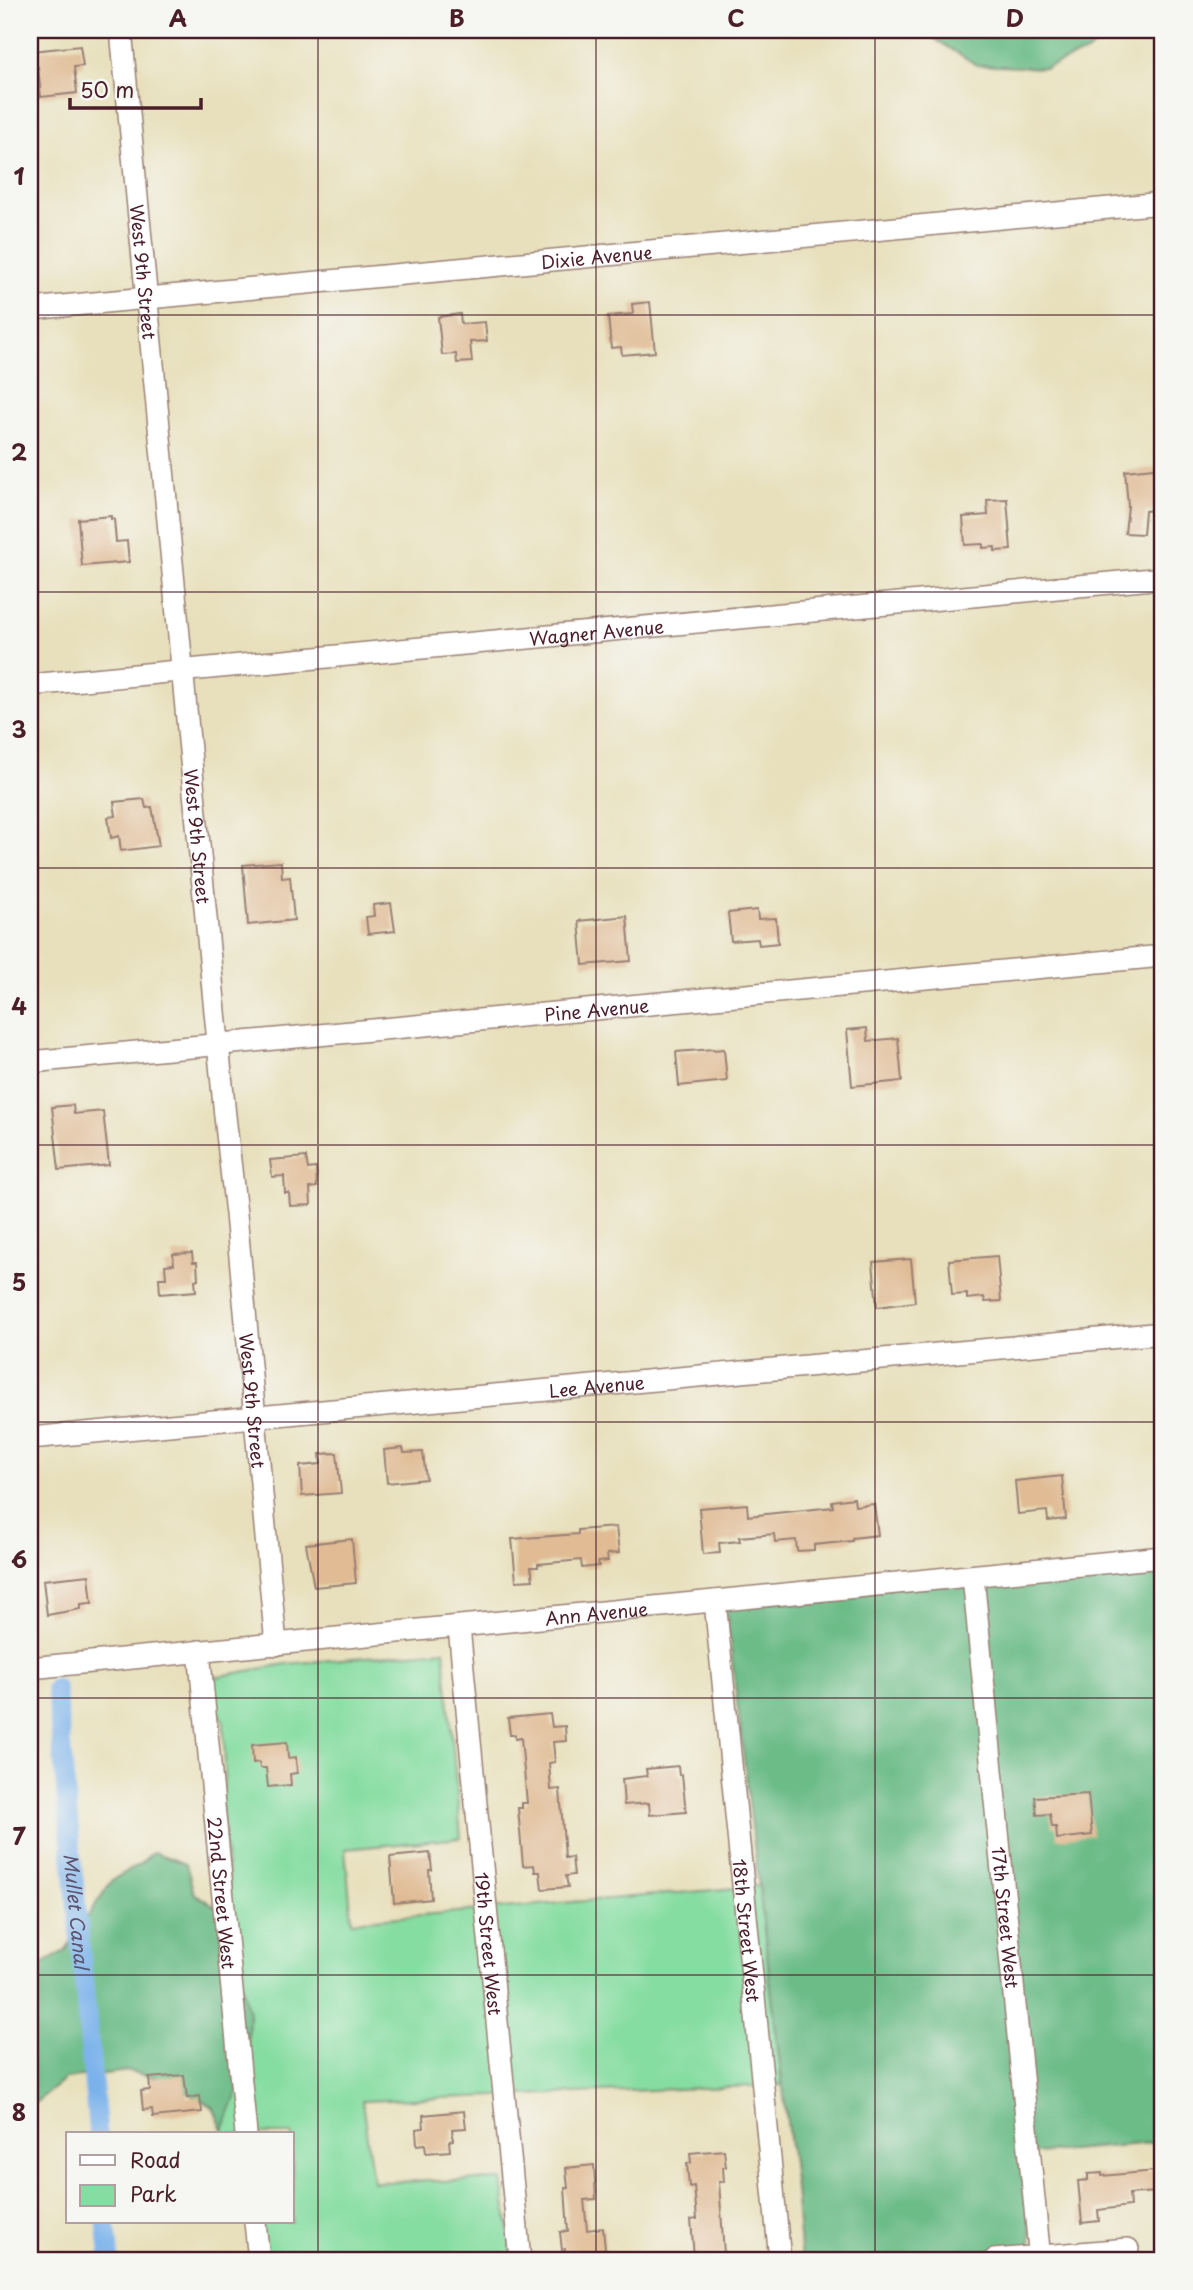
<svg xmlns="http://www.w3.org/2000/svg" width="1193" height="2290" font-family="'Playpen Sans',sans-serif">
<rect width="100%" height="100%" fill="#f6f6f2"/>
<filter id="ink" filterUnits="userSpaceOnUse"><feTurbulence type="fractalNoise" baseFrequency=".0143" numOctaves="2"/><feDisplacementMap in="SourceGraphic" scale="14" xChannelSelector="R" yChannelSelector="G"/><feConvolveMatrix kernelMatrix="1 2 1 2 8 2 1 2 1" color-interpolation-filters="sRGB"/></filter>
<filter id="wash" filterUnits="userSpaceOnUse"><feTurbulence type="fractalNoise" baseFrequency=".00686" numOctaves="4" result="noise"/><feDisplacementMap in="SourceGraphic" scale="28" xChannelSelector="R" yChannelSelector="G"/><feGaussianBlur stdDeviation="1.57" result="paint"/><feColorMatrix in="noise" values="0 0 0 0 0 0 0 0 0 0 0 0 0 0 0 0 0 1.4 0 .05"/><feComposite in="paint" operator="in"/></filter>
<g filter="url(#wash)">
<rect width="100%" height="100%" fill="#e8e0bc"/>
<polygon fill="#86dda1" stroke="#687e66" stroke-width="2" points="444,1650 461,1838 345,1849 352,1921 759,1886 782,2085 362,2101 373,2182 502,2180 513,2260 254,2260 253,2222 292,2222 292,2134 225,2134 223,2130 247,2064 221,1804 225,1772 224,1722 198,1680 286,1664"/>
<g fill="#6cbc87" stroke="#5b6e59" stroke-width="2">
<polygon points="924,30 1112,30 1087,52 1045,68 977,65 927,34"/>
<polygon points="1163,1559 1163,2142 1024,2154 1033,2260 801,2260 795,2189 725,1601"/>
<polygon points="153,1852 186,1864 194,1893 221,1910 249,2012 247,2064 223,2130 213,2107 163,2079 128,2071 65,2079 30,2107 30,1969 37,1967 65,1951 112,1880 140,1864"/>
</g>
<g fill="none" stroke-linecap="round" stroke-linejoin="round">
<g stroke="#7cb2eb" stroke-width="19">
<path id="s1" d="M56,1688L98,2134"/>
<polyline points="106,2222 110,2260"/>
</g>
</g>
<g id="blocks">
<g fill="#e0bb94">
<polygon points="80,46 83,66 74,67 77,93 41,97 38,67 34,68 32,51"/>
<polygon points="650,302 655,352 622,355 621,347 611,348 608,316 633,314 632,304"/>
<polygon points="460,314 461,324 485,322 487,341 470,342 472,362 457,363 456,354 442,355 438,317"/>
<polygon points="1163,467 1163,509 1145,511 1143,534 1125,533 1128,506 1125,471"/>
<polygon points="1007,499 1011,550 995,551 995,547 983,548 983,544 965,545 963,517 988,515 987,500"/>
<polygon points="111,516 111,519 114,519 116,542 127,541 129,562 82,566 78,519"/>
<polygon points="144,799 146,808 152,807 159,846 121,851 119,836 111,838 108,817 116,816 114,802"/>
<polygon points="281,862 282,878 290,877 294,920 248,925 243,865"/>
<polygon points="391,903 395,931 368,934 366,917 374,916 373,905"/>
<polygon points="757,910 758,919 776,918 778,943 759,945 758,939 731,941 728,913"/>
<polygon points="627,916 631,961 583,965 579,921"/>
<polygon points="867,1028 868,1041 898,1038 902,1081 852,1086 847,1030"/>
<polygon points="713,1049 713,1050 724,1049 727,1081 679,1086 676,1052"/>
<polygon points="73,1105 74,1114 103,1111 109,1165 59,1170 52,1107"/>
<polygon points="306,1157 308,1169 316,1168 317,1187 310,1188 311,1205 290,1206 289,1193 285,1193 284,1176 272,1177 270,1160"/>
<polygon points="192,1253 193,1262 197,1262 198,1279 195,1280 196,1291 160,1294 159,1278 166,1278 165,1265 174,1264 173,1254"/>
<polygon points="997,1256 1001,1301 985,1302 984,1297 967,1299 967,1294 952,1295 949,1260"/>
<polygon points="911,1259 915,1302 877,1307 873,1262"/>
<polygon points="403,1448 404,1453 423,1452 426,1479 387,1483 384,1450"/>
<polygon points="337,1453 341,1493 302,1496 300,1466 321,1464 320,1454"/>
<polygon points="1062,1476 1066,1519 1048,1521 1047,1511 1018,1514 1015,1481"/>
<polygon points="854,1498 855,1506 874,1504 878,1535 852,1538 852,1541 814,1545 814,1550 797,1551 796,1540 775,1542 774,1534 739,1537 740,1541 719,1543 720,1553 703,1554 699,1508 747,1504 748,1516 833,1507 832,1501"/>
<polygon points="616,1527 619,1553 607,1554 608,1561 598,1562 599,1566 582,1568 581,1560 538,1564 538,1567 531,1567 533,1580 516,1581 512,1539 578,1534 578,1530"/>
<polygon points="352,1539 356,1583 314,1587 306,1544"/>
<polygon points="89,1575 92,1603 81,1604 81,1609 47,1615 43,1580"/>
<polygon points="550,1714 552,1727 565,1726 566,1741 553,1742 555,1762 549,1763 551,1790 560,1789 565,1858 572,1857 574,1875 566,1876 568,1887 542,1889 540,1872 535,1872 534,1865 523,1866 518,1808 522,1808 522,1803 527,1803 521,1738 515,1739 515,1735 510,1735 508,1718"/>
<polygon points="287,1742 288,1758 296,1757 297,1773 290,1774 291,1785 268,1787 266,1768 260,1768 259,1762 253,1763 252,1745"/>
<polygon points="678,1766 679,1775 682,1775 686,1812 650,1815 649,1803 624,1805 622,1779 647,1776 646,1769"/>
<polygon points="1088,1794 1092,1835 1057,1839 1056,1827 1052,1827 1050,1814 1037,1815 1035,1797"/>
<polygon points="430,1853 432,1870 429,1870 431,1899 394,1903 390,1857"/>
<polygon points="184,2075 187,2098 200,2096 202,2112 153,2117 152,2109 143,2110 141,2091 150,2090 149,2078"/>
<polygon points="464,2111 466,2128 452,2129 453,2140 449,2141 450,2151 426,2153 425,2144 417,2145 416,2129 424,2128 423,2115"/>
<polygon points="724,2150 726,2167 723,2167 724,2182 719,2182 724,2254 694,2257 691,2220 697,2219 694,2186 689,2187 687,2164 691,2163 690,2153"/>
<polygon points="594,2165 596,2199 584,2200 587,2230 603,2228 605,2249 600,2249 601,2260 566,2260 565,2249 562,2250 560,2232 568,2231 565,2188 568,2188 566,2168"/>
<polygon points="1155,2171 1157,2192 1129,2194 1130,2206 1098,2210 1099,2221 1082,2223 1078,2181 1088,2180 1088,2174 1102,2173 1102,2176"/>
</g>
</g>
</g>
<g filter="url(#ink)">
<use href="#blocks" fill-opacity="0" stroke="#998074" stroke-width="2"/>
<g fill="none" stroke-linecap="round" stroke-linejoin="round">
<g stroke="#998074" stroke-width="24">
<g id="street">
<path id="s2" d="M121,30L225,1116L236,1214L276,1645"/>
<path id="s3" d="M30,309L1163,203"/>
<path id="s4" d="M30,685L1163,578"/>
<path id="s5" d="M30,1062L1163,956"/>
<path id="s6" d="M30,1438L1163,1333"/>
<path id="s7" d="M973,1576L1040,2260"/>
<path id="s8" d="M715,1601L780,2260"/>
<path id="s9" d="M459,1627L520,2260"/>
<path id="s10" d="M199,1651L246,2134"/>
<path id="s11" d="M30,1668L1163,1557"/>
<polyline points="255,2222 259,2260"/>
<polyline points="994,2260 1128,2249"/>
</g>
</g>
<use href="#street" stroke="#fff" stroke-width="21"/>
</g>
</g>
<path fill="none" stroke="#4a1f2b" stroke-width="2" stroke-opacity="0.55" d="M318,30V2260M596,30V2260M875,30V2260M30,315H1163M30,592H1163M30,868H1163M30,1145H1163M30,1422H1163M30,1698H1163M30,1975H1163"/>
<g text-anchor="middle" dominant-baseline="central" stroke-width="7" stroke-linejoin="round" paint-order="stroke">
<g font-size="18" fill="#4a1f2b" stroke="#f6f6f2">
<text stroke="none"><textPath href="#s3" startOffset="569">Dixie Avenue</textPath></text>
<text stroke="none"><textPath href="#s2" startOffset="243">West 9th Street</textPath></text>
<text stroke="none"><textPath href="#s4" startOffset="569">Wagner Avenue</textPath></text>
<text stroke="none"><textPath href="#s2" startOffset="810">West 9th Street</textPath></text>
<text stroke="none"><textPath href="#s5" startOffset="569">Pine Avenue</textPath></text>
<text stroke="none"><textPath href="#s6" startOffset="569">Lee Avenue</textPath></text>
<text stroke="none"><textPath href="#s2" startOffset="1377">West 9th Street</textPath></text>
<text stroke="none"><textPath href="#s11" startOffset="569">Ann Avenue</textPath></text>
<text stroke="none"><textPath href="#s10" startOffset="243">22nd Street West</textPath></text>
<text stroke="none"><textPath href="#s7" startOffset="343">17th Street West</textPath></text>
<text stroke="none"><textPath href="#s8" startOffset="331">18th Street West</textPath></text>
<text stroke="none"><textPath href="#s9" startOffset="318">19th Street West</textPath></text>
</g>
<g font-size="19" font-style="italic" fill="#5c526e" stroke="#f6f6f2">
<text stroke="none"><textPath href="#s1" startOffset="224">Mullet Canal</textPath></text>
</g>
</g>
<rect width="1193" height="2290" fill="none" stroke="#f6f6f2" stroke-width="77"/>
<rect x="66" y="2132" width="228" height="91" fill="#f6f6f2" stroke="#b1a0a2" stroke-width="2"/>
<rect x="80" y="2155" width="35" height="10" fill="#ffffff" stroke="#b1a0a2" stroke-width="2"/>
<text x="130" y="2168" font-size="21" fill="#4a1f2b">Road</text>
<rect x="80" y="2185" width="35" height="21" fill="#86dda1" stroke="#b1a0a2" stroke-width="2"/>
<text x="130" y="2202" font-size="21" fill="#4a1f2b">Park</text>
<path d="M70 98v10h131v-10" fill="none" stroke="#4a1f2b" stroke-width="3.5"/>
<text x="80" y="98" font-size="21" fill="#4a1f2b" stroke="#f6f6f2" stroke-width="5" paint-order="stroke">50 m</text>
<rect x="38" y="38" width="1116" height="2214" fill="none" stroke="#4a1f2b" stroke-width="2.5"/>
<g font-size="23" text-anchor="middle" font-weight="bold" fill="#4a1f2b">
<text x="178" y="27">A</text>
<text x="457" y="27">B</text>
<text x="736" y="27">C</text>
<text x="1015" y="27">D</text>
<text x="19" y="185">1</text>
<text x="19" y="461">2</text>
<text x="19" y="738">3</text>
<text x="19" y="1015">4</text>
<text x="19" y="1291">5</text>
<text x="19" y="1568">6</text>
<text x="19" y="1845">7</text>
<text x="19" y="2121">8</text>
</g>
</svg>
